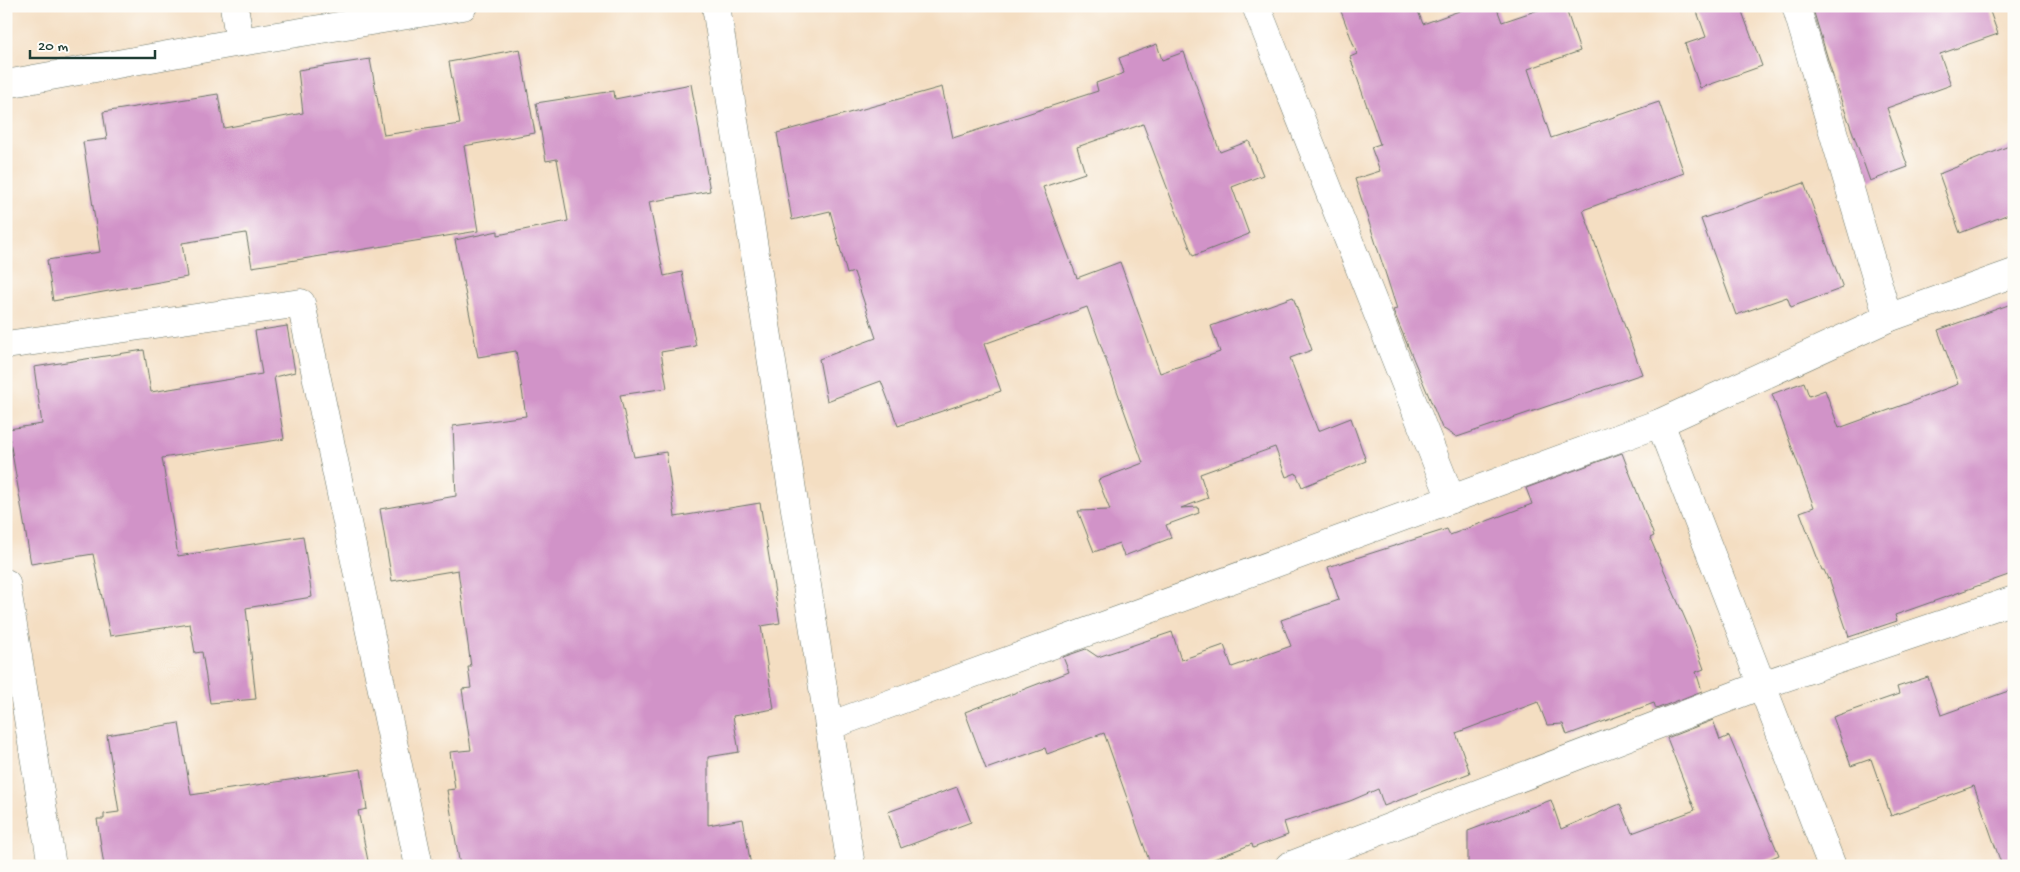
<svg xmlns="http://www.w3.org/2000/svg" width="2020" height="872" font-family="'Gochi Hand',sans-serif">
<rect width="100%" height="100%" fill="#fdfcf7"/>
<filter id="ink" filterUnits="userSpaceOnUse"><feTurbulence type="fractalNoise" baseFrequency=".02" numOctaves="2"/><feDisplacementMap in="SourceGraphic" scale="10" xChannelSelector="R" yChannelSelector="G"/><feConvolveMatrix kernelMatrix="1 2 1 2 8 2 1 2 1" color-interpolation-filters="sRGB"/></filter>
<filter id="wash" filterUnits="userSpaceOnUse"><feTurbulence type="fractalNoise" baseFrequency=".0096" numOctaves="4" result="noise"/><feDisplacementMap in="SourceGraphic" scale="20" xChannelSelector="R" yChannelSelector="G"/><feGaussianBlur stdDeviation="1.12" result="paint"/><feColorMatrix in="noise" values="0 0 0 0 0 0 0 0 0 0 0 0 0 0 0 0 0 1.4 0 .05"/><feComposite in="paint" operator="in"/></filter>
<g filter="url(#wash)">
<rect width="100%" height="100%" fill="#f4dec2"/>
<g id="blocks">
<g fill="#d193c8">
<polygon points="1339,6 1416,6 1423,24 1473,6 1496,6 1502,22 1550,6 1565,6 1580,51 1528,69 1551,138 1659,102 1684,173 1583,210 1642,374 1457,437 1442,428 1393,310 1397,309 1355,179 1380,171 1371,147 1380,144 1350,57 1357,54"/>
<polygon points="1695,6 1740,6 1762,66 1700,88 1685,44 1706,37"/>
<polygon points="1812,6 1988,6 1998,34 1940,54 1951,85 1887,108 1908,167 1870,181 1835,83"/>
<polygon points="1157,44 1162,60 1184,52 1220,152 1249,141 1263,175 1232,187 1249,234 1193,256 1143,124 1077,147 1085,173 1043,187 1077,278 1120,262 1160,373 1220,352 1211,326 1293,297 1312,350 1290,358 1318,431 1351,418 1366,461 1302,487 1296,473 1286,477 1275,447 1200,474 1208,498 1181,508 1198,507 1199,513 1166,525 1171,538 1124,556 1119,543 1094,552 1078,511 1110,510 1098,480 1143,463 1087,307 984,344 1001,391 898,426 881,381 827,401 819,359 876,338 854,272 847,274 830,211 792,220 777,133 942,87 953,138 1098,91 1096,83 1124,73 1119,58"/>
<polygon points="520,49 535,133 464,146 478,231 252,267 246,233 182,243 187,277 53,301 47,260 100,252 83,142 107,139 103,112 218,94 224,128 303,113 298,70 370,59 384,135 460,124 449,62"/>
<polygon points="691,84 710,191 649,202 664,276 682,272 696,346 661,352 667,388 620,395 634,457 666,452 675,517 760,503 780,623 761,626 774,709 733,716 739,752 708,757 708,825 743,819 751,866 460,866 447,790 455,789 450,752 471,750 462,689 471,688 468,667 471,667 458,570 392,581 380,509 456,496 453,426 526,416 516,351 478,357 455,240 498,231 498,235 568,221 557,159 546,161 536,103 614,91 615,99"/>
<polygon points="2014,144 2014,212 1960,233 1939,174"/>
<polygon points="1804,183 1843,288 1791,307 1787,297 1736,315 1701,219"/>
<polygon points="2014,303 2014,573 1895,615 1897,621 1849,637 1829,578 1828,579 1824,570 1822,570 1800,512 1814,507 1772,394 1804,382 1809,396 1825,390 1839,428 1903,405 1958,384 1938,330"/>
<polygon points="287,326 295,372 274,377 284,439 162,458 178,556 303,536 312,597 246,608 256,699 210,703 202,652 195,653 190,624 110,636 93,554 31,564 8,429 42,424 34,367 144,350 151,392 262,374 255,331"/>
<polygon points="1622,453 1654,536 1650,538 1690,630 1704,669 1696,672 1702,691 1656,709 1654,703 1567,735 1563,724 1547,725 1538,702 1456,733 1470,773 1384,806 1378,789 1350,801 1284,822 1288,835 1253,848 1252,844 1196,866 1151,866 1104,733 1047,754 1045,748 986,769 965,712 1069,672 1063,657 1086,649 1098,657 1172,632 1181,660 1224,645 1232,667 1291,646 1281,620 1339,600 1328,567 1447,529 1450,535 1532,504 1526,488"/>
<polygon points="1928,677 1941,715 2014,689 2014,866 2002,866 1974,786 1891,816 1871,759 1851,766 1833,717 1899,694 1897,687"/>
<polygon points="1713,720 1720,740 1729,736 1779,855 1752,866 1468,866 1468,831 1551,800 1561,829 1620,804 1632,833 1695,810 1667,738"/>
<polygon points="179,723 191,795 361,769 367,809 358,811 369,866 328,866 328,860 285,866 104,866 97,819 104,819 104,814 119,812 107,735"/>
<polygon points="957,787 971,822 901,848 888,812"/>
</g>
</g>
</g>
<g filter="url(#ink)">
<use href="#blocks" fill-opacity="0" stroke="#6a7566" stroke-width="1"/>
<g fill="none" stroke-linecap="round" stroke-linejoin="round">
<g stroke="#6a7566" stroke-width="29">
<g id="street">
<polyline points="234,6 240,42"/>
<polyline points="716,6 851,866"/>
<polyline points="1256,6 1451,499"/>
<polyline points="1796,6 1888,318"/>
<polyline points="6,84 240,42 463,6"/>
<polyline points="6,345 301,303 419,866"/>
<polyline points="1660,423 1832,866"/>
<polyline points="6,583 52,866"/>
<polyline points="829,726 1660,423 1888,318 2014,273"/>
<polyline points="1289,866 1762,685 2014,600"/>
</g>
</g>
<use href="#street" stroke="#fff" stroke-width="28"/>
</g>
</g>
<rect width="2020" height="872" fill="none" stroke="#fdfcf7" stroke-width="25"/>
<path d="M30 50v8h125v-8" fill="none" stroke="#1f3d34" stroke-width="2.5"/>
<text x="38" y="50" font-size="15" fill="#1f3d34" stroke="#fdfcf7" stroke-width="4" paint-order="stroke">20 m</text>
</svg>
